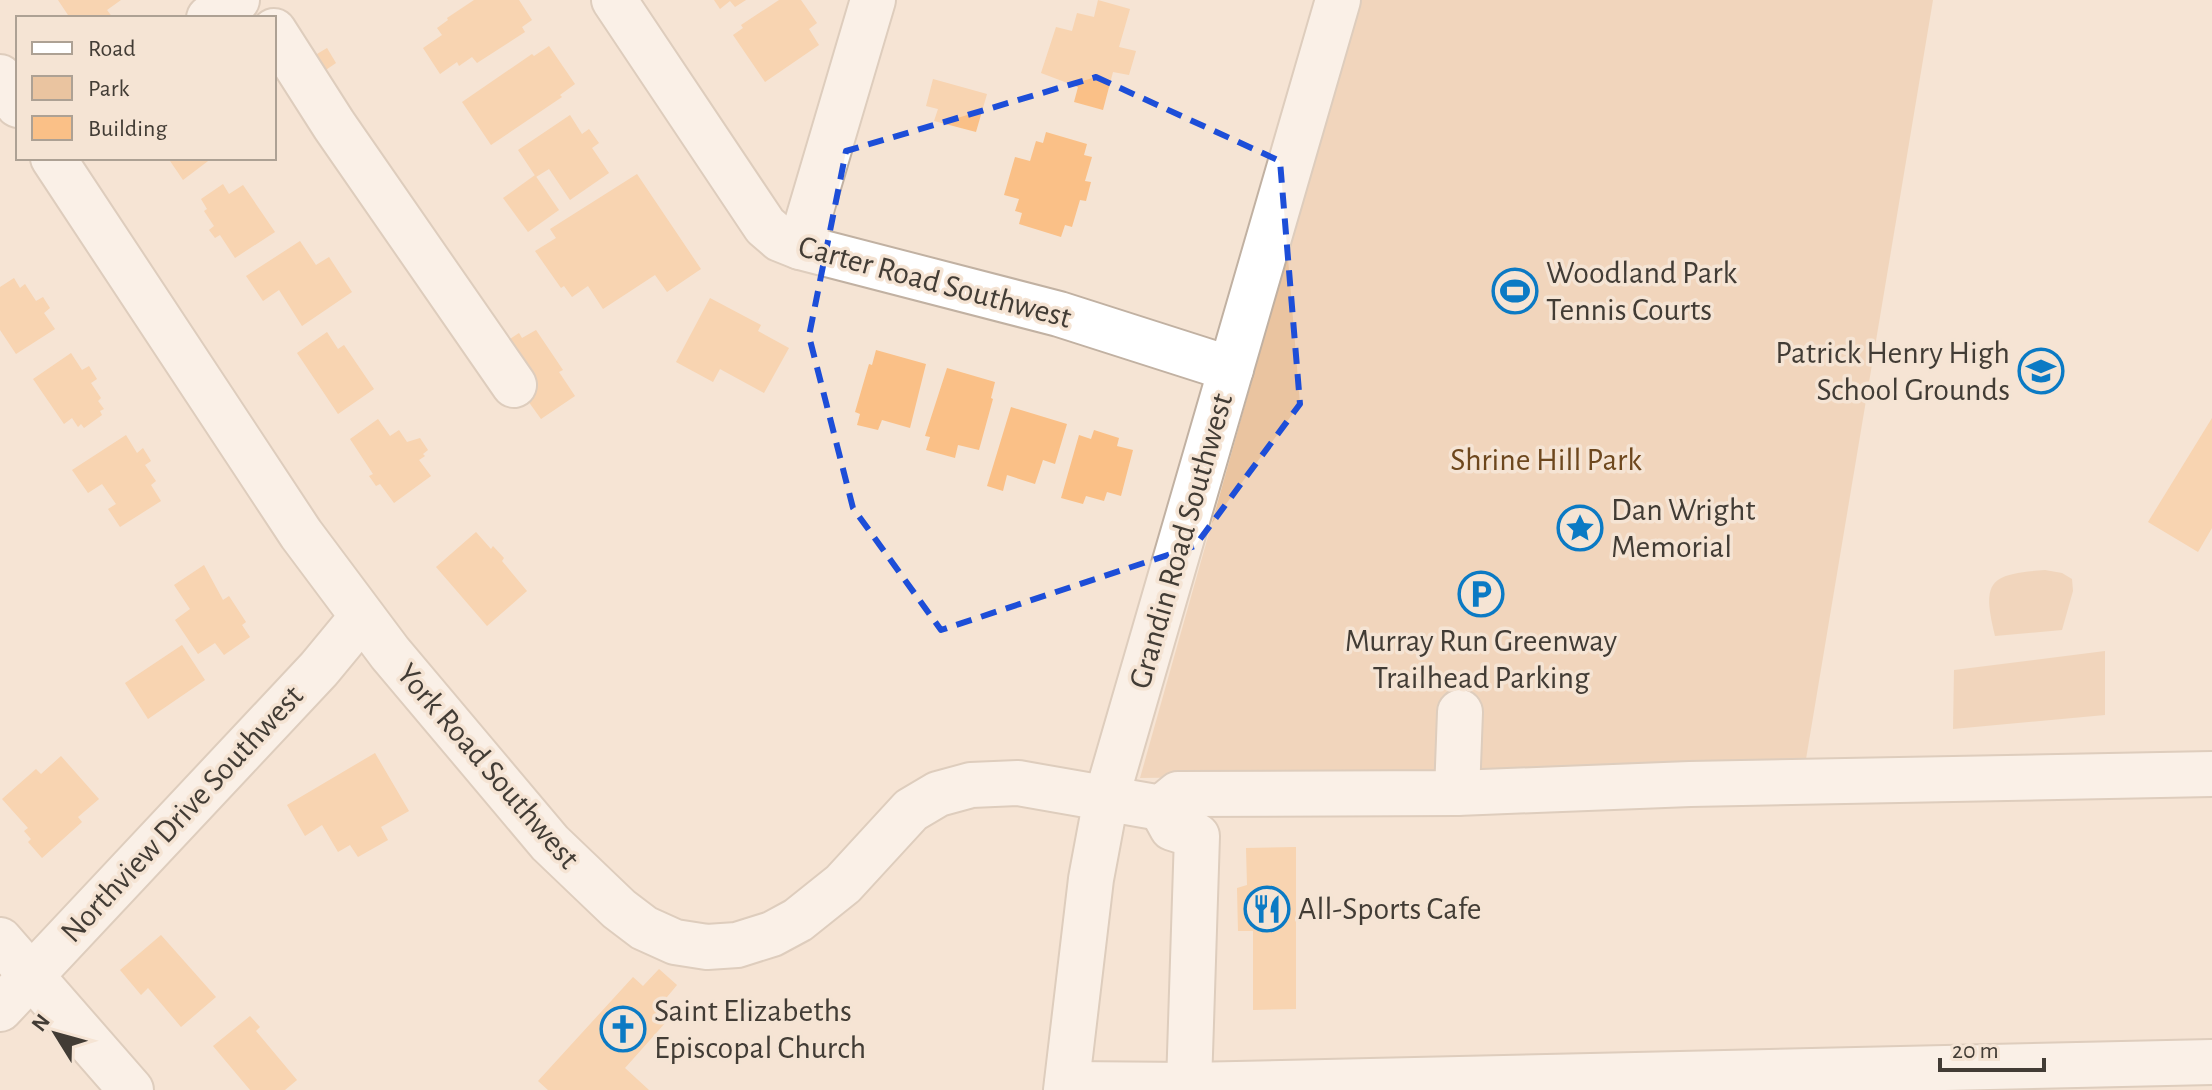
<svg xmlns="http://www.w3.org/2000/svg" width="2212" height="1090" font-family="'Alegreya Sans',sans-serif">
<rect width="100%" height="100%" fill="#f5e4d4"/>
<g fill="#eac4a0">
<polygon points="1359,0 1933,0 1806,759 1458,774 1140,778"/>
<path d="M2045,570L2062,573L2072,579L2073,591L2062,630L1995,636C1981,580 1990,574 2045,570Z"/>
<polygon points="2105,651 2105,715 1953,729 1954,670"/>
</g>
<g fill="#fac087">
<polygon points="58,0 121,0 107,10 113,18 70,18"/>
<polygon points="474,0 519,0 532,20 522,27 525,32 477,63 472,57 459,66 457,62 440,74 423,48 442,35 437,28 448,20 447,18"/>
<polygon points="714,0 746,0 735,7 730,1 720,9"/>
<polygon points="779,0 801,0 817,23 809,29 819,45 765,82 733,35 743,28 741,25"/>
<polygon points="1098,0 1130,9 1119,47 1136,51 1129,75 1113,72 1103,110 1074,102 1078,87 1041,73 1056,27 1072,31 1077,13 1094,17"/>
<polygon points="549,46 575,84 560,95 562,97 491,145 462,102 532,54 534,56"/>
<polygon points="327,48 336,63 317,76 307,60"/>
<polygon points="933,79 987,94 976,132 934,121 938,109 926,106"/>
<polygon points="570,115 582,134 589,129 599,143 592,148 609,173 570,200 549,169 536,177 518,150"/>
<polygon points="1046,132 1087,144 1084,155 1092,157 1085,181 1091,182 1086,201 1080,200 1072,227 1065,225 1061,237 1019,224 1022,213 1015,211 1019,199 1004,195 1015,157 1030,161 1036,141 1043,143"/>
<polygon points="168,158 212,158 183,180"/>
<polygon points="637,174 701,269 667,292 655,275 603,309 588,286 572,297 564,286 561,288 535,251 556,238 550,229"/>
<polygon points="535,175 559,210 528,232 503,198"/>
<polygon points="223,184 229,194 243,185 275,232 235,258 220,235 215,238 209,230 214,226 204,211 207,209 201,199"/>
<polygon points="300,241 316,265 329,257 352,292 302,326 279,290 263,301 246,276"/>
<polygon points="14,278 20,288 25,284 36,301 43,297 50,308 44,313 55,329 16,354 0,330 0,287"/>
<polygon points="710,298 761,325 758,331 789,348 764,393 720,369 713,382 676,362"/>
<polygon points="536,330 563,370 559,372 575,396 541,419 492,351 519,333 522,338"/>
<polygon points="327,332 338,349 344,345 374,389 338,414 297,353"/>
<polygon points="876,350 926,364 910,428 882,420 878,430 857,425 860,414 855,412 869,364 872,365"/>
<polygon points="71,353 82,370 89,366 97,379 91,383 101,398 98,401 104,409 100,411 102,415 84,428 81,424 78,427 72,418 64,424 33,379"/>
<polygon points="947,368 995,382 991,398 993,399 979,450 958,445 955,458 926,450 930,437 925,436"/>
<polygon points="1011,407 1067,424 1055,464 1043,460 1035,484 1007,475 1003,491 987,486"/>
<polygon points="2212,418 2212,528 2198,552 2148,522"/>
<polygon points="378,419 390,436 399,430 407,442 420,438 428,450 423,454 425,456 419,460 431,476 394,503 380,484 376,486 369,476 373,474 350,439"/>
<polygon points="1094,430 1119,438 1117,446 1133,450 1121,496 1107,492 1104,501 1086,496 1083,504 1061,498 1079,435 1091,439"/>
<polygon points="126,435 137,453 143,448 151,461 145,465 156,481 151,485 161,501 120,527 108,509 116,504 102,484 88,493 72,470"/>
<polygon points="476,532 491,549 493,546 504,558 502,561 527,591 487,626 436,567"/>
<polygon points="204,565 223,600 229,596 246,622 242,625 250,637 224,655 215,643 198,654 175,620 190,609 174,585"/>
<polygon points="182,645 205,680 148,719 125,683"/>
<polygon points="375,753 409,811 381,827 388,840 358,857 350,845 338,852 322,825 305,836 287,805"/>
<polygon points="61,756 99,799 78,817 82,822 42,858 28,842 31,839 24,831 28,828 2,799 36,769 41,774"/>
<polygon points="1296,847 1296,1009 1253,1010 1253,931 1238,931 1237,888 1247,885 1246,848"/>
<polygon points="161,935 216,997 181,1027 148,988 141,995 120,970"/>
<polygon points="659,969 677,985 662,1003 674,1013 625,1068 649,1090 548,1090 538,1081 633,977 643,986"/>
<polygon points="250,1016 260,1027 256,1031 297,1080 285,1090 250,1090 213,1046"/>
</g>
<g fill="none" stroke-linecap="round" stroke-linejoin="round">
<g stroke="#c1b1a2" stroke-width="48">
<g id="minor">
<polyline points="614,0 765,226 780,239 800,247 1059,314 1231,369"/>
<polyline points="209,18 237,0"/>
<polyline points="274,31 334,125 514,385"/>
<polyline points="0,77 18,105"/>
<polyline points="53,158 301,534 390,653 550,843 619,909 644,928 675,942 707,947 737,945 772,934 798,920 843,884 911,810 938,794 971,785 1018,783 1161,808 1178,794 1457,793 1690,784 2212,774"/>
<polyline points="800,247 873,0"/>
<polyline points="1457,793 1460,712"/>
<polyline points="1161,808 1172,828 1197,836 1189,1085"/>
<polyline points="0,940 131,1090"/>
<polyline points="0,1009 319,669 362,617"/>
<polyline points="1067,1084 1189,1085 2212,1062"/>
<polyline points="1066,1090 1091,879 1106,799 1338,0"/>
</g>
</g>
<use href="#minor" stroke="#fff" stroke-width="44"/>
</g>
<path d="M0 0H2212V1090H0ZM1096,77L1280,161L1300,404L1195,546L941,630L853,508L809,336L846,151Z" fill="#f5e4d4" fill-opacity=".55" fill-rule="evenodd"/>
<path fill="none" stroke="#1d4ed8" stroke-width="6" stroke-dasharray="16 10" stroke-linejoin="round" d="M1096,77L1280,161L1300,404L1195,546L941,630L853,508L809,336L846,151Z"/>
<defs>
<g id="stadium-ring" transform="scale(2.3)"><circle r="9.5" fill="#f5e4d4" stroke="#0b7ac4" stroke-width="1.5"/><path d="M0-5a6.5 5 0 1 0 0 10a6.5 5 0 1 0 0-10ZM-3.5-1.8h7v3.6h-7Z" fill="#0b7ac4"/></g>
<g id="school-ring" transform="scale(2.3)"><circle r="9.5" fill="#f5e4d4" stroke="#0b7ac4" stroke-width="1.5"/><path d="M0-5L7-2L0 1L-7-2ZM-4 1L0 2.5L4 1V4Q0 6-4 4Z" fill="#0b7ac4"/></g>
<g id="sight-ring" transform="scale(2.3)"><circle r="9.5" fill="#f5e4d4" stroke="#0b7ac4" stroke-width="1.5"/><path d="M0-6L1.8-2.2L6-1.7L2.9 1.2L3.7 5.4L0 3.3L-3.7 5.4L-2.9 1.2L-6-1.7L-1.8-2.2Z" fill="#0b7ac4"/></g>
<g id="parking-ring" transform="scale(2.3)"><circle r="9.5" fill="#f5e4d4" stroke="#0b7ac4" stroke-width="1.5"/><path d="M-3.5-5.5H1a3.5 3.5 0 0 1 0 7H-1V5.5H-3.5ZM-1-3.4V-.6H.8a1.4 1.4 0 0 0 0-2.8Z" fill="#0b7ac4"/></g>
<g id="restaurant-ring" transform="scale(2.3)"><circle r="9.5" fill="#f5e4d4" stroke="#0b7ac4" stroke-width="1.5"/><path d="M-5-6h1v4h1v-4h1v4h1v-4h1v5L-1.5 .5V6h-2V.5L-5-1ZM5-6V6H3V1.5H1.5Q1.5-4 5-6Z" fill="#0b7ac4"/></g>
<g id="church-ring" transform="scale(2.3)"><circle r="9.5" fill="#f5e4d4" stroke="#0b7ac4" stroke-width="1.5"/><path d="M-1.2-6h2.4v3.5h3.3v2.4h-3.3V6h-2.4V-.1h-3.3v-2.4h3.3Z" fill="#0b7ac4"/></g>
</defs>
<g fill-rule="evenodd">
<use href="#stadium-ring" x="1515" y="291"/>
<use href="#school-ring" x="2041" y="371"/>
<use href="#sight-ring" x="1580" y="528"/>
<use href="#parking-ring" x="1481" y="594"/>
<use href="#restaurant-ring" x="1267" y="909"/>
<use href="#church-ring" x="623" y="1029"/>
</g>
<g text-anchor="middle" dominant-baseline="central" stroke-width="7" stroke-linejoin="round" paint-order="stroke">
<g font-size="32" fill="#423c35" stroke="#f5e4d4" text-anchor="start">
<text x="1546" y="273">Woodland Park<tspan x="1546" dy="37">Tennis Courts</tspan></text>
<text x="2010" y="353" text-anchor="end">Patrick Henry High<tspan x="2010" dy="37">School Grounds</tspan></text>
<text x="1611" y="510">Dan Wright<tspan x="1611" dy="37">Memorial</tspan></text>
<text x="1481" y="641" text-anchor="middle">Murray Run Greenway<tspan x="1481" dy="37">Trailhead Parking</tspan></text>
<text x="1298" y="909">All-Sports Cafe</text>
<text x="654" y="1011">Saint Elizabeths<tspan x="654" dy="37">Episcopal Church</tspan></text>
</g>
<g font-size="32" fill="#423c35" stroke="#f5e4d4">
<text transform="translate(935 282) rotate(15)">Carter Road Southwest</text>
<text transform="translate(1181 541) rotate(-74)">Grandin Road Southwest</text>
<text transform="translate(488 766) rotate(49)">York Road Southwest</text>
<text transform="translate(182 814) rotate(-47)">Northview Drive Southwest</text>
</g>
<g font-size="32" fill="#6d471d" stroke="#f5e4d4">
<text x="1546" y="460">Shrine Hill Park</text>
</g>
</g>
<rect x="16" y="16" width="260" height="144" fill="#f5e4d4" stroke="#ada194" stroke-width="2"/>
<rect x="32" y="42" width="40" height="12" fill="#ffffff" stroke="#ada194" stroke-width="2"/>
<text x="88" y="56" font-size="24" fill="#423c35">Road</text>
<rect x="32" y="76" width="40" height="24" fill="#eac4a0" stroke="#ada194" stroke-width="2"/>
<text x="88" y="96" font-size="24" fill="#423c35">Park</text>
<rect x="32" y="116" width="40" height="24" fill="#fac087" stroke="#ada194" stroke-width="2"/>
<text x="88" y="136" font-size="24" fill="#423c35">Building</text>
<g transform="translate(56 1034) rotate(307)" stroke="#f5e4d4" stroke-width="6" paint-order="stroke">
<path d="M0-6L14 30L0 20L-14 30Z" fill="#423c35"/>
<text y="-12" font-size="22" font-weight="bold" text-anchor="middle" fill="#423c35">N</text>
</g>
<path d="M1940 1058v12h104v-12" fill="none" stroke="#423c35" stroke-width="4"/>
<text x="1952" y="1058" font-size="24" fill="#423c35" stroke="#f5e4d4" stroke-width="6" paint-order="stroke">20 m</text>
</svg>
